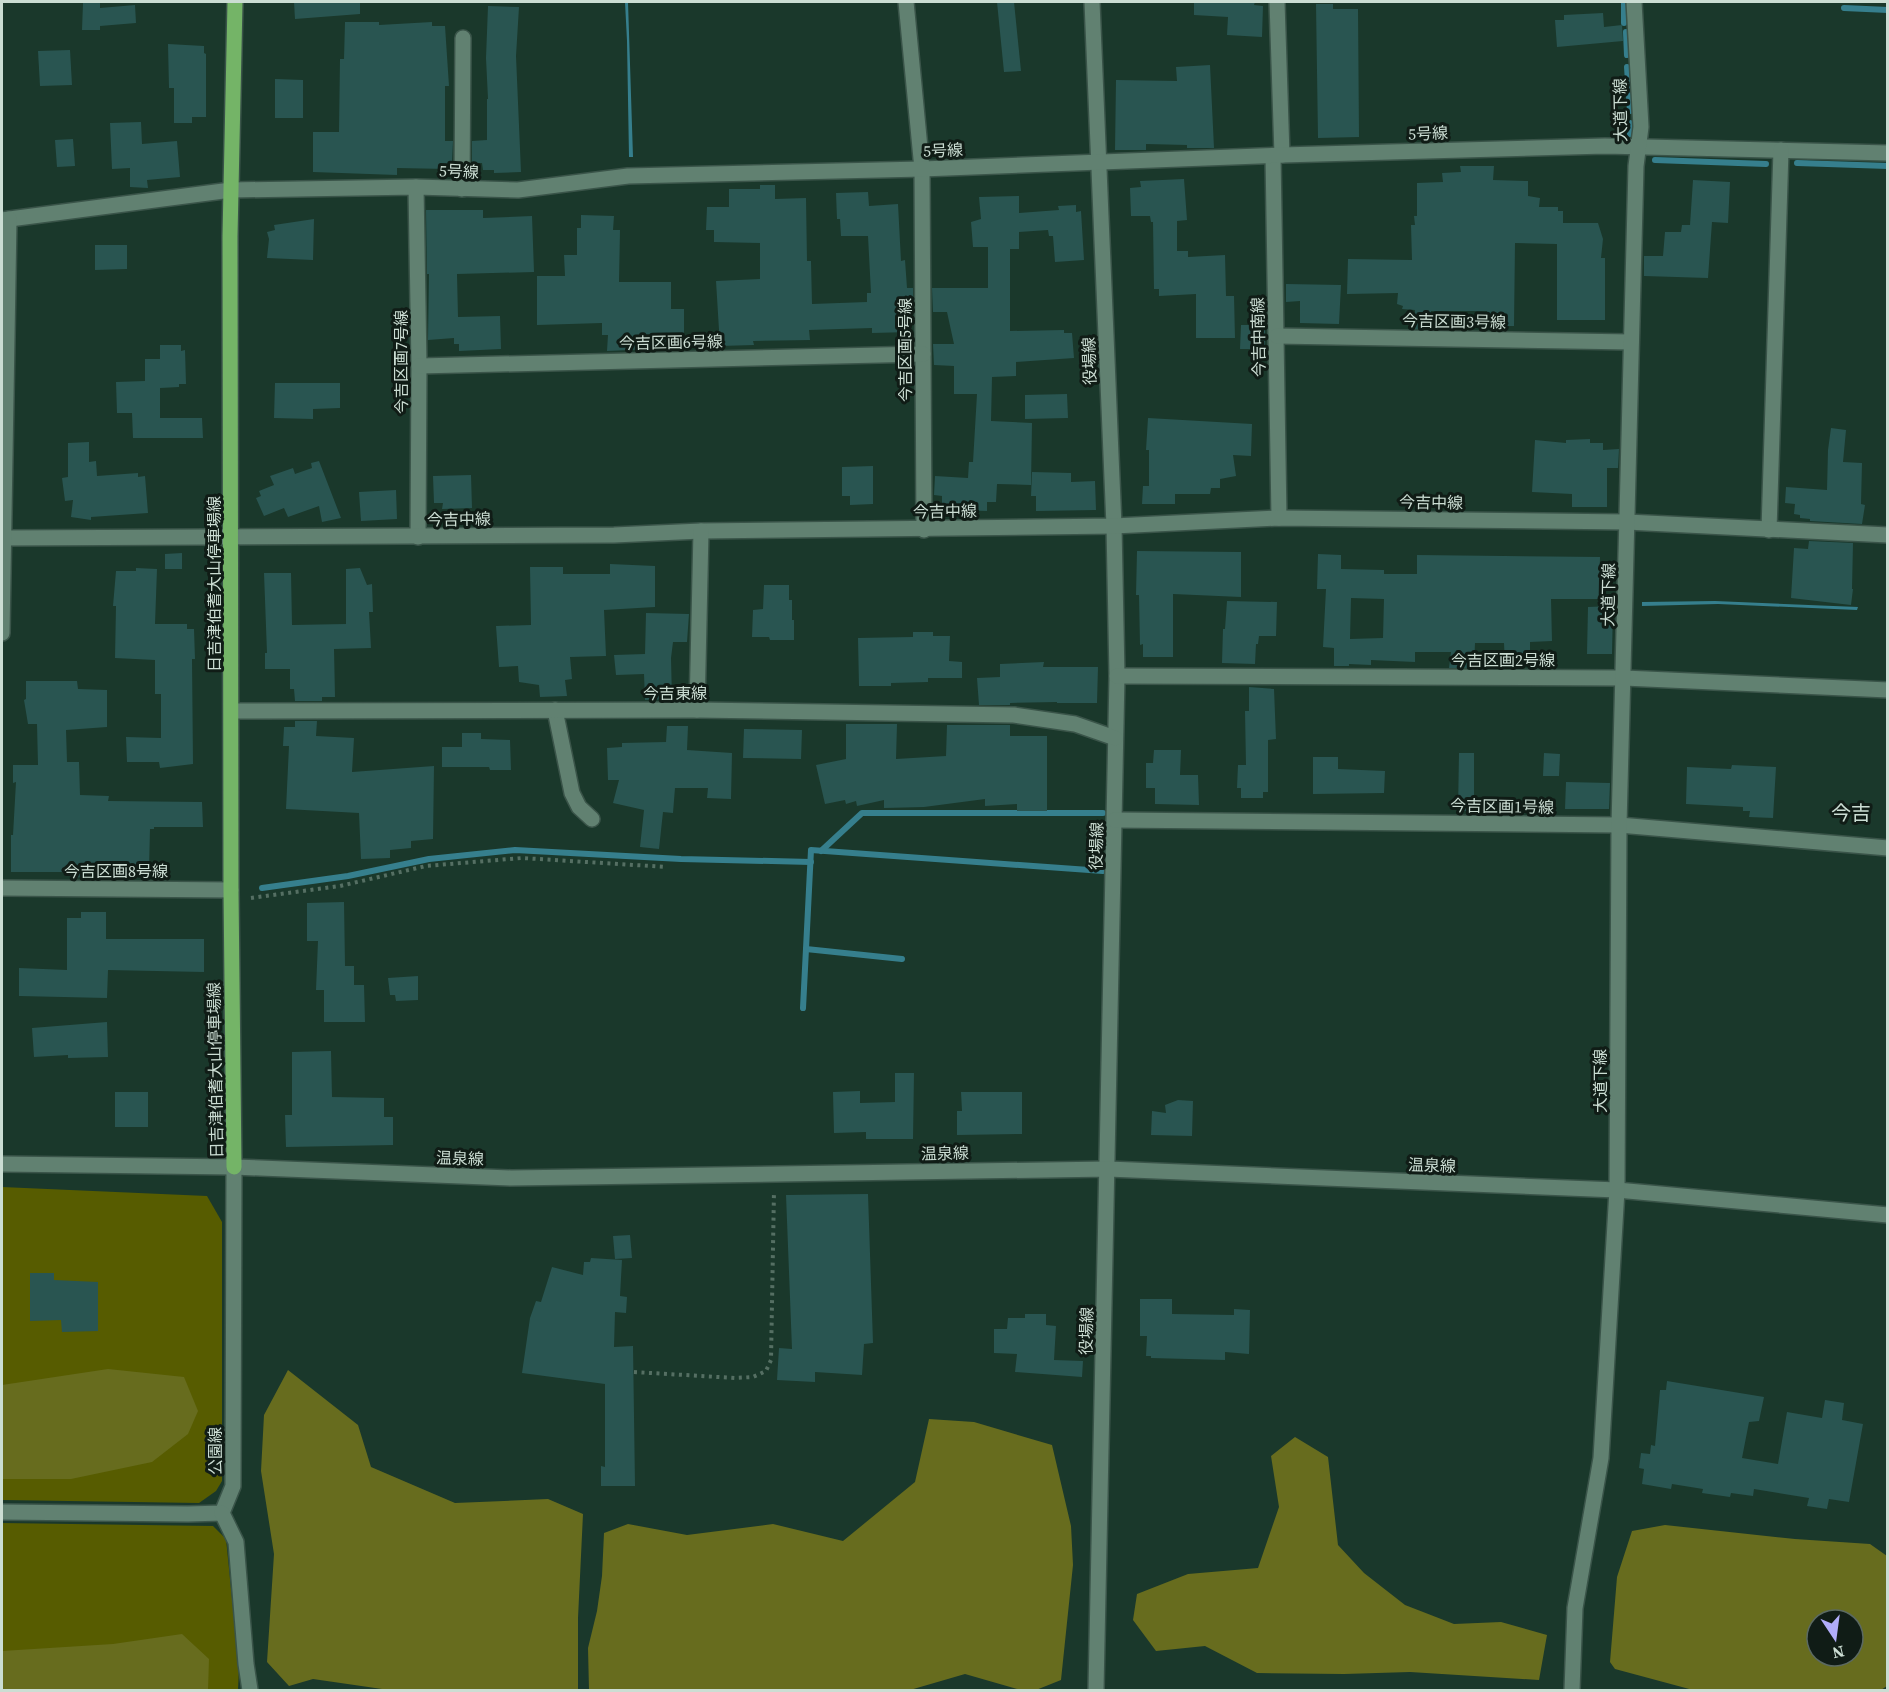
<svg xmlns="http://www.w3.org/2000/svg" width="1889" height="1692" font-family="'Source Serif 4','Noto Sans JP',serif">
<rect width="100%" height="100%" fill="#1a382b"/>
<g fill="#575c00">
<polygon points="2,1187 207,1196 222,1222 222,1481 216,1491 199,1503 2,1500"/>
<polygon points="2,1523 213,1526 226,1539 239,1668 238,1690 2,1690"/>
</g>
<g fill="#676c1e" fill-rule="evenodd">
<polygon points="108,1369 184,1377 198,1411 188,1434 152,1462 71,1479 2,1479 2,1385"/>
<polygon points="288,1370 358,1425 371,1467 455,1503 548,1499 583,1514 578,1618 578,1690 384,1690 382,1689 313,1679 289,1686 267,1662 274,1554 261,1471 264,1415"/>
<polygon points="929,1419 974,1422 1052,1445 1071,1526 1073,1565 1061,1680 1036,1690 1021,1690 965,1674 910,1690 589,1690 588,1648 597,1611 602,1576 604,1533 628,1524 687,1535 773,1524 843,1541 915,1482"/>
<polygon points="1295,1437 1328,1457 1338,1545 1364,1573 1405,1605 1454,1624 1501,1622 1547,1635 1539,1680 1410,1672 1344,1674 1257,1673 1205,1646 1156,1651 1133,1620 1137,1594 1188,1574 1258,1568 1279,1507 1271,1456"/>
<path d="M1665,1525L1795,1539L1870,1544L1887,1556V1686L1881,1690H1693L1615,1669L1610,1662L1617,1577L1632,1531ZM1817,1620H1853V1656H1817Z"/>
<polygon points="182,1634 209,1659 208,1690 2,1690 2,1651 113,1644"/>
</g>
<g fill="#367f8d">
<polygon points="625,2 628,2 633,157 629,157 627,41"/>
<polygon points="1715,601 1858,607 1857,610 1718,604 1642,606 1642,602"/>
</g>
<g fill="none" stroke-linecap="round" stroke-linejoin="round">
<g stroke="#367f8d" stroke-width="6">
<polyline points="1624,2 1624,23"/>
<polyline points="1844,8 1888,10"/>
<polyline points="1626,32 1627,55"/>
<polyline points="1627,67 1630,111"/>
<polyline points="1630,123 1630,134"/>
<polyline points="1655,160 1766,164"/>
<polyline points="1797,163 1888,166"/>
<polyline points="821,851 862,813 1103,813"/>
<polyline points="262,888 348,876 429,859 515,850 681,859 811,862"/>
<polyline points="806,949 902,959"/>
<polyline points="803,1008 811,850 1103,871"/>
</g>
</g>
<g fill="#295551" fill-rule="evenodd">
<polygon points="294,2 360,2 360,14 295,19"/>
<polygon points="997,2 1014,2 1021,71 1004,72"/>
<polygon points="1194,2 1255,2 1254,5 1263,6 1262,37 1227,35 1228,17 1194,15"/>
<polygon points="83,3 100,3 100,8 135,5 136,23 100,26 100,30 82,30"/>
<polygon points="1316,4 1333,4 1333,9 1358,9 1359,137 1318,138"/>
<polygon points="488,6 519,7 516,56 521,172 494,173 494,170 483,170 482,163 472,163 472,141 487,140 487,99 488,99 486,58"/>
<polygon points="1603,13 1604,27 1622,25 1623,41 1557,47 1555,20 1564,20 1564,15"/>
<polygon points="345,22 379,22 379,25 432,22 432,26 445,26 449,86 445,86 445,141 453,141 452,162 448,162 448,169 397,168 397,175 313,172 313,132 339,132 340,59 344,59"/>
<polygon points="168,44 204,46 204,53 206,54 206,117 192,117 192,123 174,123 174,88 169,88"/>
<polygon points="70,50 72,85 40,86 38,51"/>
<polygon points="1210,65 1214,148 1187,148 1187,145 1146,144 1146,150 1115,150 1116,80 1177,81 1176,67"/>
<polygon points="275,79 303,80 303,118 275,118"/>
<polygon points="141,122 142,144 177,141 180,177 147,180 148,188 130,187 130,168 112,169 110,123"/>
<polygon points="73,139 75,166 57,167 55,140"/>
<polygon points="1460,166 1494,166 1493,180 1528,181 1528,196 1540,198 1539,207 1558,207 1558,211 1563,211 1563,223 1598,223 1603,239 1601,258 1605,258 1605,320 1557,320 1557,244 1515,243 1514,326 1487,326 1487,311 1431,311 1430,329 1415,329 1415,310 1402,309 1403,306 1397,304 1398,293 1347,294 1348,259 1412,260 1411,225 1415,225 1414,216 1417,216 1417,183 1443,182 1442,173 1461,172"/>
<polygon points="1184,179 1187,220 1177,221 1177,251 1188,251 1188,257 1225,255 1226,296 1234,296 1235,338 1196,338 1196,294 1159,296 1159,289 1154,289 1153,222 1151,222 1150,216 1131,216 1130,188 1141,187 1140,181"/>
<polygon points="1693,180 1730,182 1728,223 1712,222 1708,278 1644,276 1644,256 1663,256 1665,232 1681,232 1682,225 1690,225"/>
<polygon points="760,185 775,185 775,199 806,198 807,261 811,261 812,304 867,302 867,293 871,293 868,236 841,236 840,219 837,219 836,193 868,192 869,206 898,204 901,261 905,260 907,288 913,288 913,312 910,312 910,332 872,333 872,328 809,330 810,340 753,341 754,345 720,346 716,281 760,279 760,243 714,242 714,230 706,230 707,207 729,207 729,189 760,189"/>
<polygon points="1019,196 1019,213 1059,210 1058,206 1076,205 1076,212 1081,211 1084,260 1055,262 1053,236 1049,236 1048,230 1019,232 1019,249 1010,249 1010,331 1064,330 1064,333 1072,333 1074,358 1016,362 1016,376 992,377 991,421 1032,423 1031,485 997,484 996,502 987,502 987,511 958,510 958,512 942,512 942,496 934,495 935,476 968,478 969,462 973,462 977,394 954,394 954,366 934,365 933,344 954,344 947,312 933,312 932,288 988,288 988,247 973,247 971,222 981,219 979,197"/>
<polygon points="426,210 483,210 483,218 532,216 534,272 457,274 458,317 500,316 501,349 459,351 459,344 454,344 454,338 428,340 429,274 427,274"/>
<polygon points="581,215 614,216 613,230 620,230 619,282 671,282 671,309 684,309 684,342 674,343 674,348 607,351 608,335 602,335 602,323 537,325 537,276 565,276 564,255 577,255 577,228 581,228"/>
<polygon points="314,219 313,260 267,258 269,239 267,232 275,230 274,225"/>
<polygon points="95,245 127,245 127,269 95,270"/>
<polygon points="1286,284 1341,285 1339,324 1300,323 1300,301 1286,302"/>
<polygon points="1241,325 1265,325 1265,349 1240,349"/>
<polygon points="160,345 181,345 181,351 185,350 186,384 179,384 179,387 160,388 160,418 202,418 203,438 133,438 132,413 117,413 116,382 145,381 145,359 160,359"/>
<polygon points="275,383 340,383 340,408 313,409 313,419 274,418"/>
<polygon points="1067,394 1068,418 1025,419 1025,395"/>
<polygon points="1148,418 1252,424 1251,456 1233,455 1236,476 1220,479 1220,488 1211,488 1210,494 1175,494 1175,504 1142,504 1143,486 1149,486 1149,450 1146,450"/>
<polygon points="1831,428 1846,430 1843,462 1862,463 1861,504 1865,505 1862,524 1810,521 1810,519 1800,518 1800,515 1794,514 1795,504 1785,503 1786,487 1827,490 1828,450"/>
<polygon points="1590,439 1590,443 1603,443 1603,450 1619,449 1618,468 1607,468 1607,507 1572,507 1572,494 1532,492 1535,440 1566,443 1566,440"/>
<polygon points="89,442 89,462 96,461 97,476 138,473 138,477 145,476 148,513 91,517 91,520 71,517 73,500 65,501 62,478 68,477 68,443"/>
<polygon points="319,461 341,518 322,522 319,506 288,517 284,508 264,516 256,498 261,496 259,491 274,485 270,476 293,468 295,474 312,468 311,463"/>
<polygon points="873,466 873,504 850,505 850,496 842,496 842,467"/>
<polygon points="1032,472 1071,473 1071,482 1095,481 1096,510 1036,511 1036,496 1031,496"/>
<polygon points="471,475 472,508 442,509 443,503 434,503 433,476"/>
<polygon points="396,490 397,519 361,521 359,492"/>
<polygon points="1809,541 1853,543 1852,589 1853,589 1851,605 1791,598 1794,548 1808,549"/>
<polygon points="1137,551 1241,552 1241,597 1173,594 1173,657 1143,657 1143,644 1140,645 1139,595 1136,595"/>
<polygon points="182,553 182,569 165,569 165,554"/>
<path d="M1318,554L1341,555V569L1384,570V574H1417V555L1600,557L1599,599H1551L1552,641L1530,642V665L1505,666L1504,643H1475L1474,668H1449L1451,652H1415V662L1371,660V665L1349,664V666H1334V648L1323,647L1326,589H1317ZM1351,598L1384,599L1383,638L1350,639Z"/>
<polygon points="610,564 655,566 655,607 604,610 606,656 570,657 572,679 565,680 567,696 540,697 539,685 519,682 518,666 499,667 496,626 531,625 530,567 563,567 563,574 610,574"/>
<polygon points="136,568 157,569 155,624 187,624 187,629 194,629 195,659 192,659 193,764 160,768 159,762 127,762 126,737 161,738 161,694 155,694 155,660 115,658 116,606 113,606 116,571 136,571"/>
<polygon points="360,568 367,585 372,584 373,612 369,612 371,648 334,649 335,697 322,697 322,701 295,701 294,689 290,689 290,669 265,669 265,653 267,653 264,573 291,573 292,625 346,624 346,569"/>
<polygon points="764,585 789,585 789,600 792,600 792,620 794,620 794,640 770,640 769,637 752,637 753,610 763,609"/>
<polygon points="1227,601 1277,602 1276,636 1259,636 1258,644 1256,644 1255,664 1222,663 1223,629 1225,629"/>
<polygon points="1613,606 1612,654 1587,654 1588,607"/>
<polygon points="646,613 689,614 687,642 673,642 671,658 672,699 645,700 644,674 616,675 614,655 645,654"/>
<polygon points="913,632 933,632 933,636 950,636 949,661 962,662 962,678 928,678 928,682 891,683 891,686 859,686 858,638 913,637"/>
<polygon points="1044,662 1043,667 1098,667 1097,703 1057,703 1057,702 1010,703 1010,705 979,705 977,678 1000,677 1000,664"/>
<polygon points="26,681 77,681 78,689 107,690 107,727 66,730 67,762 79,762 80,795 109,796 108,801 202,802 203,827 154,827 154,829 150,829 149,870 144,870 144,877 103,875 103,878 70,877 70,872 11,872 11,835 13,835 16,782 13,783 13,765 38,765 37,724 28,724 24,700 26,699"/>
<polygon points="1249,687 1274,689 1276,739 1268,740 1268,792 1263,792 1263,798 1241,798 1241,788 1237,788 1238,765 1246,765 1245,711 1249,711"/>
<polygon points="295,721 317,721 316,736 354,738 352,772 434,766 433,839 411,841 411,848 390,850 390,858 361,859 359,813 286,809 289,746 283,746 284,727 295,727"/>
<polygon points="846,724 897,724 896,759 946,756 947,725 1010,725 1010,736 1047,736 1047,811 1017,811 1017,804 985,806 985,799 924,807 884,808 884,800 857,806 856,801 846,804 845,800 825,804 816,765 846,759"/>
<polygon points="667,726 688,726 687,750 732,753 731,799 707,798 708,788 675,788 673,813 663,812 659,849 640,847 644,810 613,803 619,780 608,780 607,748 622,747 622,743 666,742"/>
<polygon points="744,729 802,730 801,759 743,758"/>
<polygon points="462,733 481,733 481,739 510,740 511,770 490,770 489,767 442,767 442,747 462,747"/>
<polygon points="1154,750 1181,750 1180,775 1198,775 1199,805 1155,804 1155,788 1146,788 1146,763 1153,763"/>
<polygon points="1459,753 1474,753 1474,811 1458,811"/>
<polygon points="1544,753 1560,754 1559,776 1543,776"/>
<polygon points="1313,757 1338,757 1338,769 1385,771 1384,793 1313,794"/>
<polygon points="1732,765 1776,767 1773,818 1749,817 1750,811 1743,811 1743,807 1686,804 1687,767 1731,769"/>
<polygon points="1566,782 1610,783 1609,809 1565,809"/>
<polygon points="344,902 345,966 354,966 354,985 364,985 365,1022 324,1022 324,990 316,990 318,941 307,941 307,903"/>
<polygon points="81,912 106,912 106,939 204,939 204,972 108,970 107,998 19,996 19,968 67,970 67,918 81,918"/>
<polygon points="418,976 418,1000 396,1001 395,995 390,995 388,978"/>
<polygon points="107,1022 108,1057 68,1058 68,1055 34,1057 32,1028"/>
<polygon points="331,1051 332,1097 384,1098 384,1117 393,1117 393,1145 286,1147 285,1115 292,1115 292,1052"/>
<polygon points="895,1073 914,1073 913,1139 866,1139 866,1132 834,1133 833,1092 860,1091 860,1103 895,1102"/>
<rect x="115" y="1092" width="33" height="35"/>
<polygon points="961,1092 1022,1092 1022,1134 957,1135 957,1111 962,1111"/>
<polygon points="1178,1100 1193,1101 1192,1136 1151,1135 1152,1111 1166,1113 1165,1105"/>
<polygon points="868,1194 873,1343 864,1344 862,1375 815,1372 815,1382 777,1380 779,1348 792,1349 786,1195"/>
<polygon points="630,1235 632,1258 615,1259 613,1236"/>
<polygon points="591,1258 622,1260 620,1296 627,1297 626,1313 615,1312 614,1347 633,1346 635,1486 601,1486 601,1466 605,1467 605,1384 522,1373 530,1318 536,1301 541,1302 552,1267 583,1275 584,1262 590,1262"/>
<polygon points="30,1273 54,1273 54,1280 98,1282 98,1331 62,1332 61,1320 30,1321"/>
<polygon points="1140,1299 1172,1299 1172,1314 1234,1315 1234,1309 1250,1310 1249,1354 1225,1352 1225,1360 1151,1358 1151,1356 1146,1356 1147,1336 1140,1336"/>
<polygon points="1025,1314 1046,1314 1046,1325 1056,1326 1054,1360 1083,1361 1082,1377 1015,1372 1017,1354 994,1353 994,1329 1007,1329 1008,1318 1025,1318"/>
<polygon points="1667,1381 1764,1397 1759,1421 1749,1422 1742,1458 1778,1464 1787,1412 1822,1418 1825,1400 1844,1403 1842,1420 1863,1424 1849,1502 1829,1499 1827,1509 1807,1506 1809,1498 1754,1489 1753,1496 1731,1493 1730,1497 1702,1493 1703,1489 1672,1484 1671,1489 1642,1484 1644,1469 1639,1468 1641,1453 1650,1454 1651,1445 1655,1446 1660,1390 1666,1390"/>
</g>
<g fill="none" stroke-linecap="round" stroke-linejoin="round">
<g stroke="#3a5449" stroke-width="18">
<g id="minor">
<polyline points="906,2 922,169 924,530"/>
<polyline points="1092,2 1114,526 1117,676 1096,1690"/>
<polyline points="1277,2 1282,155"/>
<polyline points="1273,156 1279,518"/>
<polyline points="416,187 419,366 418,537"/>
<polyline points="462,189 463,38"/>
<polyline points="2,220 231,190 416,187 518,190 628,176 922,169 1282,155 1605,146 1888,153"/>
<polyline points="1277,336 1631,342"/>
<polyline points="419,366 923,354"/>
<polyline points="1769,530 1781,150"/>
<polyline points="2,538 614,535 701,531 1114,526 1279,518 1627,522 1888,535"/>
<polyline points="2,633 9,219"/>
<polyline points="1117,676 1624,678 1888,690"/>
<polyline points="555,710 572,793 579,807 592,819"/>
<polyline points="697,710 701,531"/>
<polyline points="232,711 697,710 1014,715 1075,724 1115,738"/>
<polyline points="1115,820 1619,825 1888,848"/>
<polyline points="2,888 231,890"/>
<polyline points="2,1164 234,1167 511,1178 1108,1169 1617,1190 1888,1215"/>
<polyline points="2,1512 188,1514 222,1513 233,1486 234,1167"/>
<polyline points="222,1513 236,1542 246,1664 250,1690"/>
<polyline points="1572,1690 1575,1608 1601,1458 1617,1190 1619,825 1636,166 1641,127 1634,2"/>
</g>
</g>
<g stroke="#3a5449" stroke-width="18">
<polyline id="major" points="234,1167 231,890 230,236 235,2"/>
</g>
<g stroke="#556f63" stroke-width="4" stroke-dasharray="3 4.5" stroke-linecap="butt">
<polyline points="251,898 340,886 426,866 522,858 667,867"/>
<polyline points="634,1372 735,1378 753,1377 766,1371 771,1360 774,1191"/>
</g>
<use href="#minor" stroke="#618171" stroke-width="15"/>
<use href="#major" stroke="#74b467" stroke-width="15"/>
</g>
<g text-anchor="middle" dominant-baseline="central" stroke-width="6" stroke-linejoin="round" paint-order="stroke">
<g font-size="16" fill="#cbddd3" stroke="#101c16">
<text transform="translate(1620 110) rotate(-91)">大道下線</text>
<text transform="translate(1428 133) rotate(-2)">5号線</text>
<text transform="translate(943 150) rotate(-2)">5号線</text>
<text transform="translate(459 171) rotate(2)">5号線</text>
<text transform="translate(1454 321) rotate(1)">今吉区画3号線</text>
<text transform="translate(1258 337) rotate(-91)">今吉中南線</text>
<text transform="translate(671 342) rotate(-1)">今吉区画6号線</text>
<text transform="translate(905 350) rotate(-90)">今吉区画5号線</text>
<text transform="translate(1089 361) rotate(-92)">役場線</text>
<text transform="translate(401 362) rotate(-90)">今吉区画7号線</text>
<text transform="translate(1431 502) rotate(1)">今吉中線</text>
<text transform="translate(945 511) rotate(-1)">今吉中線</text>
<text transform="translate(459 519) rotate(-1)">今吉中線</text>
<text transform="translate(214 584) rotate(-90)">日吉津伯耆大山停車場線</text>
<text transform="translate(1608 595) rotate(-89)">大道下線</text>
<text x="1503" y="660">今吉区画2号線</text>
<text x="675" y="693">今吉東線</text>
<text transform="translate(1502 806) rotate(1)">今吉区画1号線</text>
<text transform="translate(1096 846) rotate(-89)">役場線</text>
<text x="116" y="871">今吉区画8号線</text>
<text transform="translate(215 1070) rotate(-91)">日吉津伯耆大山停車場線</text>
<text transform="translate(1600 1081) rotate(-90)">大道下線</text>
<text transform="translate(945 1153) rotate(-1)">温泉線</text>
<text transform="translate(460 1158) rotate(2)">温泉線</text>
<text transform="translate(1432 1165) rotate(2)">温泉線</text>
<text transform="translate(1086 1331) rotate(-89)">役場線</text>
<text transform="translate(215 1451) rotate(-90)">公園線</text>
</g>
<g font-size="20" fill="#cbddd3" stroke="#101c16">
<text x="1851" y="813">今吉</text>
</g>
</g>
<rect width="1889" height="1692" fill="none" stroke="#cbddd3" stroke-width="6"/>
<g transform="translate(1835 1638) rotate(167)"><circle r="28" fill="#101c16" stroke="#5b6962" stroke-width="1.5"/>
<path d="M0-4.5L10 22L0 15L-10 22Z" fill="#b1adfa"/>
<text y="-9" font-size="16" font-weight="bold" text-anchor="middle" fill="#cbddd3">N</text>
</g>
</svg>
